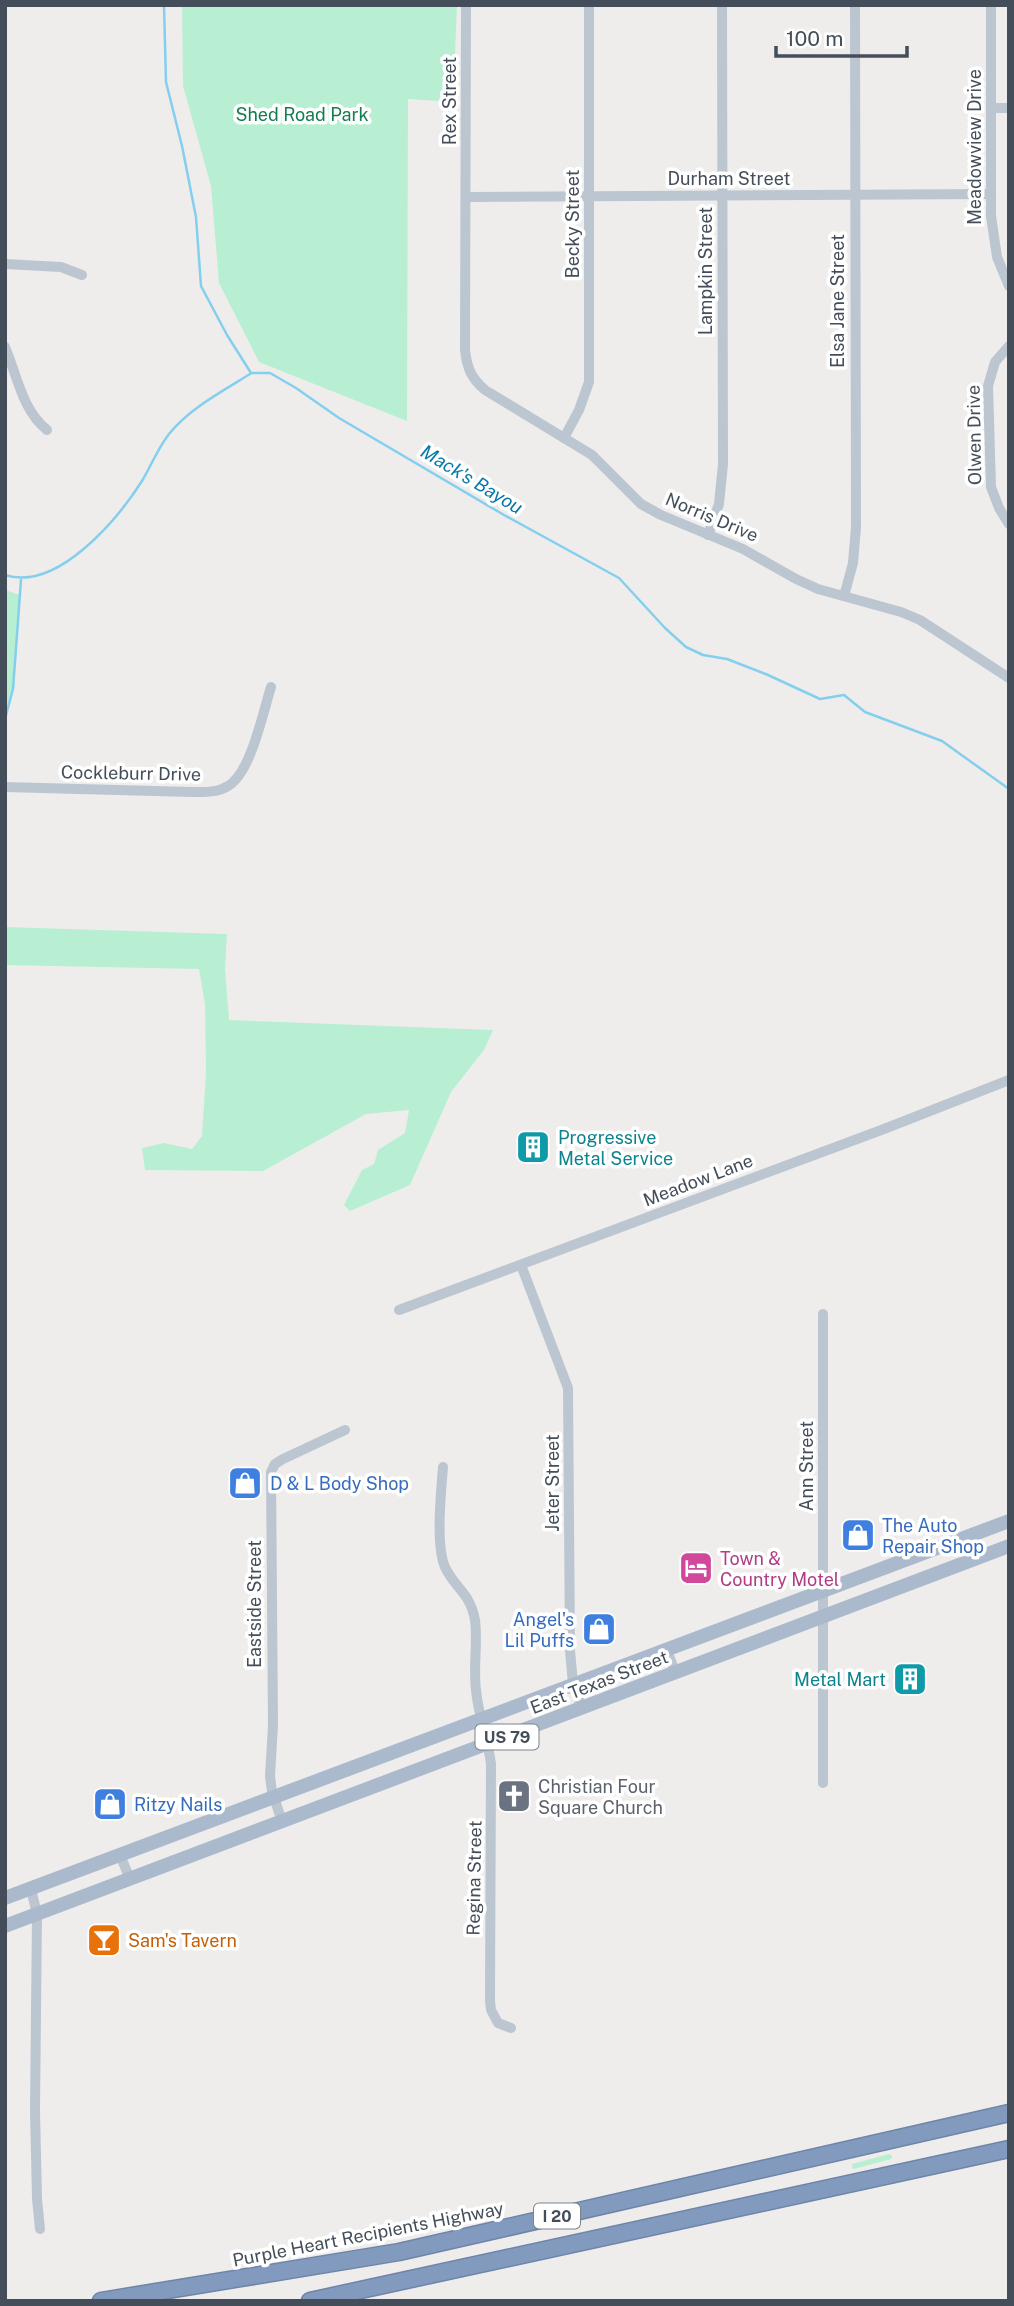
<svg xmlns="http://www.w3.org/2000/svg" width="1014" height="2306" font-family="'Public Sans',sans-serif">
<rect width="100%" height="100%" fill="#efedec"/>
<g fill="#b8efd2">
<polygon points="182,5 457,5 453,102 408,99 407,421 259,362 219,283 211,186 183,86"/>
<polygon points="5,590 20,595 14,689 5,715"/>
<polygon points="5,927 227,934 225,969 229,1020 493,1030 484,1050 451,1092 410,1185 350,1211 344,1205 362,1170 374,1164 378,1150 405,1133 409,1110 366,1114 263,1171 145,1170 142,1148 164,1143 192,1149 202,1136 206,1072 205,1004 199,969 5,965"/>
<polygon points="889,2154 892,2156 891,2159 854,2169 852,2168 852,2164"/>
</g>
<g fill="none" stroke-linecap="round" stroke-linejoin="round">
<g stroke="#84cfee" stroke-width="2.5">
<polyline points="164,5 166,82 182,146 196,217 201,286 227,335 251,373 270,373 296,388 339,418 504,515 619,578 665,628 686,647 703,655 727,659 768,675 820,699 844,695 865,712 942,741 1009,789"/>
<path d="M5,575C57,592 117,520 142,481C151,466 158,448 169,434C190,408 223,391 250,374"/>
<polyline points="5,719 13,689 21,580"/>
</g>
<g stroke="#6e85a9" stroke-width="19">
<g id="highway">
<polyline points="101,2301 399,2252 1009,2113"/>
<polyline points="310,2301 1009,2149"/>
</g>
</g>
<g stroke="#bcc6d0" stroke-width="10">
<path d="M466,5L465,350C467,368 471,378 485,390L592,455L641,504L661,515L743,549L796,579L818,589L901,612L920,620L1009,678"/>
<polyline points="991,5 991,216 997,257 1009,286"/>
<polyline points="991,108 1009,108"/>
<polyline points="467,197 991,194"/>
<polyline points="5,264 61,267 82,275"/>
<polyline points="1009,346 995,362 988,386 991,487 999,508 1009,524"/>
<path d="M5,347C17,375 22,410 47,430"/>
<polyline points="564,438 579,410 589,382 589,5"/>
<polyline points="708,535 719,504 723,464 722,5"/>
<polyline points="844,596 853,563 856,527 855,5"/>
<path d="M5,787L191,792C203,792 217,793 228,786C251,773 263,712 271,687"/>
<polyline points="521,1265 568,1388 570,1650 573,1684 582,1708"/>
<polyline points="399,1310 884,1129 1009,1080"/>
<polyline points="823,1314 823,1783"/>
<path d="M443,1467C441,1492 435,1549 446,1569C456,1589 470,1593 475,1620C478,1643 473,1667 476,1690C478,1715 488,1739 491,1764L490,2001L491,2010L498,2023L511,2028"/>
<polyline points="666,1649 676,1673"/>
<polyline points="282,1821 272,1792 270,1776 273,1725 271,1472 275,1464 283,1459 345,1430"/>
<polyline points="120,1855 130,1879"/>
<polyline points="31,1889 37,1914 35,2110 37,2199 40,2229"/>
</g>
<g stroke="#abb9cd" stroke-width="14">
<polyline points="5,1898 1009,1521"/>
<polyline points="5,1926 1009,1546"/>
</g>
<use href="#highway" stroke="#829abd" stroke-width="16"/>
</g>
<defs>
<g id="building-square" transform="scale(1.75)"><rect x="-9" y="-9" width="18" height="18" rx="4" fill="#0f9aa8" stroke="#fff"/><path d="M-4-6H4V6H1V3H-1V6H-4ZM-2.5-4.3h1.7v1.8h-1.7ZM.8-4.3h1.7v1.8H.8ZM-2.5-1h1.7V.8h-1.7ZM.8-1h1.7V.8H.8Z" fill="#fff"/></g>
<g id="shop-square" transform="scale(1.75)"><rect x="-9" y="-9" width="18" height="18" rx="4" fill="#3f7fe0" stroke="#fff"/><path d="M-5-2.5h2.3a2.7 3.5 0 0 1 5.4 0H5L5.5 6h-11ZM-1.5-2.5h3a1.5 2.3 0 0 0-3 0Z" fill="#fff"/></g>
<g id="hotel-square" transform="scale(1.75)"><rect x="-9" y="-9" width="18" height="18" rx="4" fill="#d1479c" stroke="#fff"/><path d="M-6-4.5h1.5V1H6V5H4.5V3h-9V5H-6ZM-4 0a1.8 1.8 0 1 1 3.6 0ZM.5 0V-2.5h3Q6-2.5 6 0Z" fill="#fff"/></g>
<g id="church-square" transform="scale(1.75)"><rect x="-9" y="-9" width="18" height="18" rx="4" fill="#6b7280" stroke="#fff"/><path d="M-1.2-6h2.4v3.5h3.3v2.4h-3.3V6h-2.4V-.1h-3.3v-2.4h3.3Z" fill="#fff"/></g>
<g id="bar-square" transform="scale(1.75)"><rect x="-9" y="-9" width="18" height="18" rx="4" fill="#e8710a" stroke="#fff"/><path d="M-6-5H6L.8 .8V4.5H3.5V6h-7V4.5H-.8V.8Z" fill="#fff"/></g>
</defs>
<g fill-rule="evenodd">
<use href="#building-square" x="533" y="1147"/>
<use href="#shop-square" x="245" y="1483"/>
<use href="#shop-square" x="858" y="1535"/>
<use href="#hotel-square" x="696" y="1568"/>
<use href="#shop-square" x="599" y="1629"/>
<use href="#building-square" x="910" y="1679"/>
<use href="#church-square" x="514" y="1796"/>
<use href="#shop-square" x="110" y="1804"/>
<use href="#bar-square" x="104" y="1940"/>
</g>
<g text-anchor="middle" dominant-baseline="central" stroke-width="7" stroke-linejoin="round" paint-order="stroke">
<g fill="#fff" stroke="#7c838c" stroke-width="2">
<rect x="475.5" y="1724.5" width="63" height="25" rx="5"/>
<rect x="534" y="2203.5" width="46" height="25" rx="5"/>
</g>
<g font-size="16" font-weight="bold" fill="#444e5a">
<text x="507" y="1737">US 79</text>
<text x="557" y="2216">I 20</text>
</g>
<g font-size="18" fill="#444e5a" stroke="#fff">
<text transform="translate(449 101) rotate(-90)">Rex Street</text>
<text transform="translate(974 147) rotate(-90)">Meadowview Drive</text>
<text x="729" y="178">Durham Street</text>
<text transform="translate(572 224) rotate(-90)">Becky Street</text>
<text transform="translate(705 271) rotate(-90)">Lampkin Street</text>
<text transform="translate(837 301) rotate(-90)">Elsa Jane Street</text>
<text transform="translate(974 435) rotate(-91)">Olwen Drive</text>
<text transform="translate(712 517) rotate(23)">Norris Drive</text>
<text transform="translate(131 773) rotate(1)">Cockleburr Drive</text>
<text transform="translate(698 1180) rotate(-21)">Meadow Lane</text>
<text transform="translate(806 1466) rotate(-90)">Ann Street</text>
<text transform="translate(552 1483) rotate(-90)">Jeter Street</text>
<text transform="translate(254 1604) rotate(-90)">Eastside Street</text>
<text transform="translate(599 1682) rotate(-21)">East Texas Street</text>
<text transform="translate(474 1878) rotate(-89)">Regina Street</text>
<text transform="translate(368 2234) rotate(-11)">Purple Heart Recipients Highway</text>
</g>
<g font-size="18" fill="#147d51" stroke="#fff">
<text x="302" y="114">Shed Road Park</text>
</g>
<g font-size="18" fill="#0d838f" stroke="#fff" text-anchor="start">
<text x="558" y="1137">Progressive<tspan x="558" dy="21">Metal Service</tspan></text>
<text x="886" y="1679" text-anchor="end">Metal Mart</text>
</g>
<g font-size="18" fill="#366cbe" stroke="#fff" text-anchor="start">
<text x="270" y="1483">D &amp; L Body Shop</text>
<text x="882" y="1525">The Auto<tspan x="882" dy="21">Repair Shop</tspan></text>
<text x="574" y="1619" text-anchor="end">Angel's<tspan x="574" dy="21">Lil Puffs</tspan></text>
<text x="134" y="1804">Ritzy Nails</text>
</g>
<g font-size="18" fill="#b23c85" stroke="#fff" text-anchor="start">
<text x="720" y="1558">Town &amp;<tspan x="720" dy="21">Country Motel</tspan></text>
</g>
<g font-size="18" fill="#5b616d" stroke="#fff" text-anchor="start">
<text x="538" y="1786">Christian Four<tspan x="538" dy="21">Square Church</tspan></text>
</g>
<g font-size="18" fill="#c56008" stroke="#fff" text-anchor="start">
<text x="128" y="1940">Sam's Tavern</text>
</g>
<g font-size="19" font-style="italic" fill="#087aa9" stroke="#fff">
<text transform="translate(472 479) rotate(31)">Mack's Bayou</text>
</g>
</g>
<rect width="1014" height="2306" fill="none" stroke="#444e5a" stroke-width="14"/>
<path d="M776 46v10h131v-10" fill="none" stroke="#444e5a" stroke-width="3.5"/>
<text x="786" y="46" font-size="21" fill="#444e5a" stroke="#ffffff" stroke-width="5" paint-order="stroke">100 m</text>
</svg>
